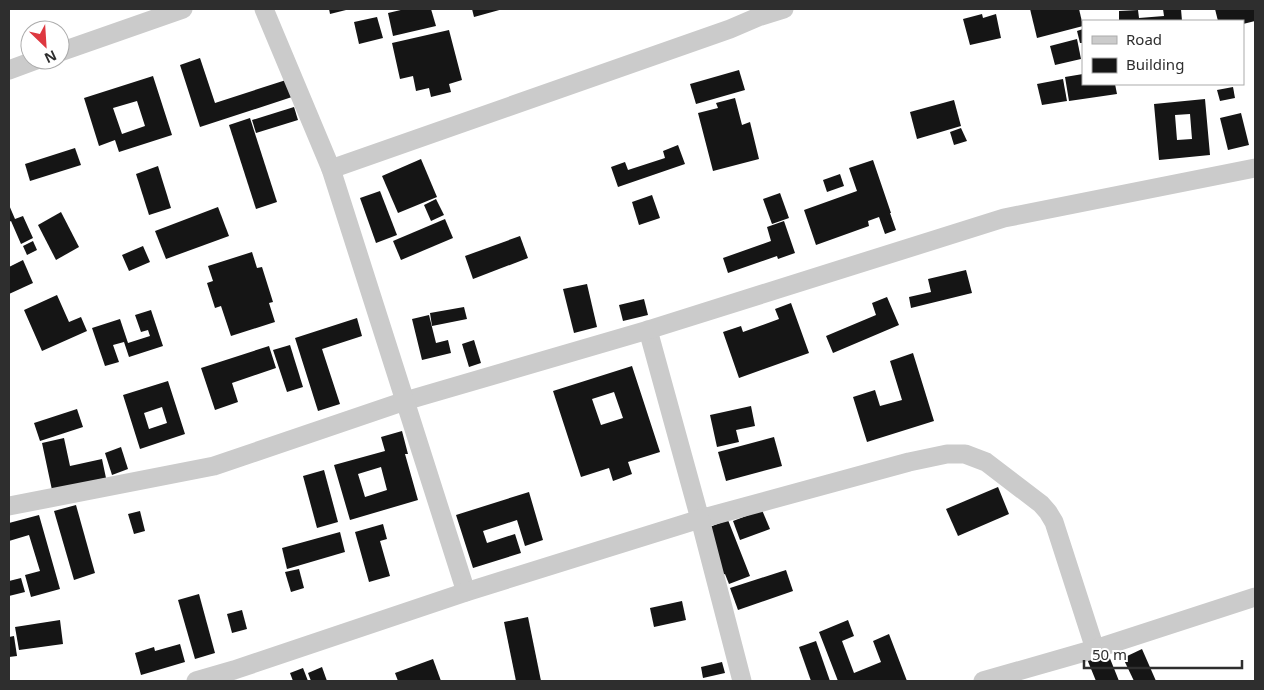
<svg xmlns="http://www.w3.org/2000/svg" width="1264" height="690" font-family="'Noto Sans',sans-serif">
<rect width="100%" height="100%" fill="#fff"/>
<g fill="#151515" fill-rule="evenodd">
<polygon points="329,9 350,9 330,14"/>
<polygon points="405,9 431,9 436,26 393,36 388,13"/>
<polygon points="472,9 503,9 474,17"/>
<polygon points="1030,9 1079,9 1083,26 1037,38"/>
<polygon points="1163,9 1181,9 1182,21 1119,21 1119,11 1138,10 1139,18 1164,16"/>
<polygon points="1215,9 1255,9 1255,21 1243,24 1243,21 1218,21"/>
<polygon points="982,14 983,18 996,14 1001,38 970,45 963,19"/>
<polygon points="377,17 383,38 359,44 354,22"/>
<polygon points="1083,29 1083,43 1080,43 1077,31"/>
<polygon points="449,30 462,80 449,84 451,92 431,97 429,88 416,91 413,76 400,79 392,43"/>
<polygon points="1077,39 1081,59 1055,65 1050,46"/>
<polygon points="200,58 215,103 286,80 292,97 200,127 180,65"/>
<polygon points="739,70 745,90 696,104 690,84"/>
<polygon points="1083,74 1083,84 1115,84 1117,94 1069,101 1065,77"/>
<path d="M153,76L172,135L119,152L115,140L99,146L84,98ZM137,101L145,126L122,134L113,108Z"/>
<polygon points="1063,79 1067,101 1042,105 1037,84"/>
<polygon points="1233,87 1235,98 1220,101 1217,90"/>
<polygon points="735,98 742,125 750,122 759,159 713,171 698,113 718,108 716,103"/>
<path d="M1205,99L1210,155L1159,160L1154,104ZM1190,114L1192,139L1177,140L1175,115Z"/>
<polygon points="954,100 961,126 917,139 910,112"/>
<polygon points="294,107 298,120 256,133 252,120"/>
<polygon points="1241,113 1249,145 1228,150 1220,118"/>
<polygon points="250,118 277,202 256,209 229,125"/>
<polygon points="961,128 967,141 954,145 950,132"/>
<polygon points="678,145 685,164 618,187 611,167 625,162 628,170 665,158 663,151"/>
<polygon points="75,148 81,165 30,181 25,164"/>
<polygon points="421,159 437,197 398,213 382,176"/>
<polygon points="873,160 891,213 890,213 896,230 885,234 879,217 868,221 869,226 816,245 804,210 857,191 849,168"/>
<polygon points="158,166 171,208 149,215 136,174"/>
<polygon points="840,174 844,186 827,192 823,180"/>
<polygon points="380,191 397,235 376,243 360,198"/>
<polygon points="780,193 789,218 772,224 763,199"/>
<polygon points="652,195 660,218 639,225 632,202"/>
<polygon points="436,199 444,215 431,221 424,205"/>
<polygon points="9,205 15,219 23,216 33,238 21,244 11,221 9,222"/>
<polygon points="218,207 229,236 166,259 155,231"/>
<polygon points="61,212 79,247 56,260 38,225"/>
<polygon points="445,219 453,238 401,260 393,241"/>
<polygon points="784,221 795,253 778,259 777,256 728,273 723,258 771,241 767,227"/>
<polygon points="520,236 528,258 473,279 465,256"/>
<polygon points="33,241 37,250 27,255 23,246"/>
<polygon points="143,246 150,262 129,271 122,255"/>
<polygon points="252,252 257,268 262,267 273,302 269,303 275,322 231,336 221,306 215,308 207,283 213,281 208,266"/>
<polygon points="23,260 33,283 9,294 9,267"/>
<polygon points="966,270 972,293 911,308 909,297 931,292 928,279"/>
<polygon points="587,284 597,327 574,333 563,289"/>
<polygon points="57,295 69,322 81,317 87,331 42,351 24,310"/>
<polygon points="887,297 899,325 833,353 826,336 876,315 872,303"/>
<polygon points="644,299 648,315 623,321 619,305"/>
<polygon points="791,303 809,353 739,378 723,332 741,326 743,332 779,319 775,309"/>
<polygon points="464,307 467,319 432,326 430,313"/>
<polygon points="151,310 163,346 129,357 124,342 113,345 119,362 105,366 92,328 120,319 128,343 150,336 148,330 141,332 135,315"/>
<polygon points="429,315 436,343 448,340 451,353 422,360 412,319"/>
<polygon points="357,318 362,336 322,349 340,404 318,411 295,338"/>
<polygon points="474,340 481,363 469,367 462,344"/>
<polygon points="290,345 303,387 287,392 273,350"/>
<polygon points="269,346 276,368 232,383 238,402 215,410 201,368"/>
<polygon points="913,353 934,421 867,442 853,397 875,390 880,406 902,400 890,361"/>
<path d="M632,366L660,452L628,462L632,474L613,481L609,468L581,477L553,391ZM614,392L623,418L601,425L592,399Z"/>
<path d="M168,381L185,434L140,449L123,395ZM162,407L167,423L149,429L144,413Z"/>
<polygon points="751,406 755,426 736,430 739,442 717,447 710,415"/>
<polygon points="77,409 83,427 40,441 34,423"/>
<path d="M402,431L408,454H405L418,500L350,520L334,465L385,451L381,437ZM381,467L387,490L365,497L358,474Z"/>
<polygon points="774,437 782,466 726,481 718,452"/>
<polygon points="64,438 70,466 102,459 106,478 52,490 42,443"/>
<polygon points="121,447 128,469 112,475 105,453"/>
<polygon points="324,470 338,522 317,528 303,476"/>
<polygon points="998,487 1009,514 958,536 946,509"/>
<polygon points="529,492 543,540 525,546 517,520 483,531 487,543 515,534 521,553 473,568 456,515"/>
<polygon points="76,505 95,573 74,580 54,511"/>
<polygon points="762,510 770,529 740,540 733,521"/>
<polygon points="140,511 145,531 134,534 128,514"/>
<polygon points="39,515 60,589 31,597 25,575 40,571 29,535 9,541 9,523"/>
<polygon points="728,520 750,576 729,584 725,574 719,576 707,528"/>
<polygon points="383,524 387,539 380,541 390,576 369,582 355,532"/>
<polygon points="340,532 345,552 287,569 282,548"/>
<polygon points="299,569 304,588 291,592 285,572"/>
<polygon points="786,570 793,591 738,610 730,588"/>
<polygon points="21,578 25,592 9,596 9,581"/>
<polygon points="199,594 215,653 195,659 178,600"/>
<polygon points="682,601 686,620 654,627 650,608"/>
<polygon points="242,610 247,629 232,633 227,614"/>
<polygon points="528,617 541,681 516,681 504,622"/>
<polygon points="60,620 63,644 19,650 15,627"/>
<polygon points="848,620 854,636 842,641 854,673 881,662 873,641 889,634 907,681 838,681 819,632"/>
<polygon points="14,636 17,656 9,657 9,637"/>
<polygon points="816,641 830,681 811,681 799,647"/>
<polygon points="180,644 185,662 141,675 135,653 154,647 155,651"/>
<polygon points="1142,649 1156,681 1134,681 1123,658"/>
<polygon points="1107,651 1119,681 1096,681 1087,659"/>
<polygon points="433,659 441,681 398,681 395,673"/>
<polygon points="722,662 725,673 703,678 701,667"/>
<polygon points="322,667 327,681 311,681 308,673"/>
<polygon points="303,668 308,681 293,681 290,673"/>
</g>
<g fill="none" stroke-linecap="round" stroke-linejoin="round">
<g stroke="#cbcbcb" stroke-width="19">
<polyline points="264,9 331,169"/>
<polyline points="60,52 183,9"/>
<polyline points="9,70 36,60"/>
<polyline points="648,330 700,519 909,462 947,454 965,454 986,462 1041,504 1048,512 1054,522 1095,649"/>
<polyline points="9,506 214,466 405,401 648,330 1004,218 1255,168"/>
<polyline points="466,592 331,169 730,29 758,17 784,9"/>
<polyline points="196,681 234,670 466,592 700,519 742,681"/>
<polyline points="983,681 1095,649 1255,597"/>
</g>
</g>
<rect width="1264" height="690" fill="none" stroke="#2e2e2e" stroke-width="20"/>
<rect x="1082" y="20" width="162" height="65" fill="#ffffff" stroke="#ababab"/>
<rect x="1092" y="36" width="25" height="8" fill="#cbcbcb" stroke="#ababab"/>
<text x="1126" y="45" font-size="15" fill="#2e2e2e">Road</text>
<rect x="1092" y="58" width="25" height="15" fill="#151515" stroke="#ababab"/>
<text x="1126" y="70" font-size="15" fill="#2e2e2e">Building</text>
<g transform="translate(45 45) rotate(155)"><circle r="24" fill="#ffffff" stroke="#ababab"/>
<path d="M0-4L9 19L0 12L-9 19Z" fill="#de3840"/>
<text y="-8" font-size="14" font-weight="bold" text-anchor="middle" fill="#2e2e2e">N</text>
</g>
<path d="M1084 660v8h158v-8" fill="none" stroke="#2e2e2e" stroke-width="2.5"/>
<text x="1092" y="660" font-size="15" fill="#2e2e2e" stroke="#ffffff" stroke-width="4" paint-order="stroke">50 m</text>
</svg>
